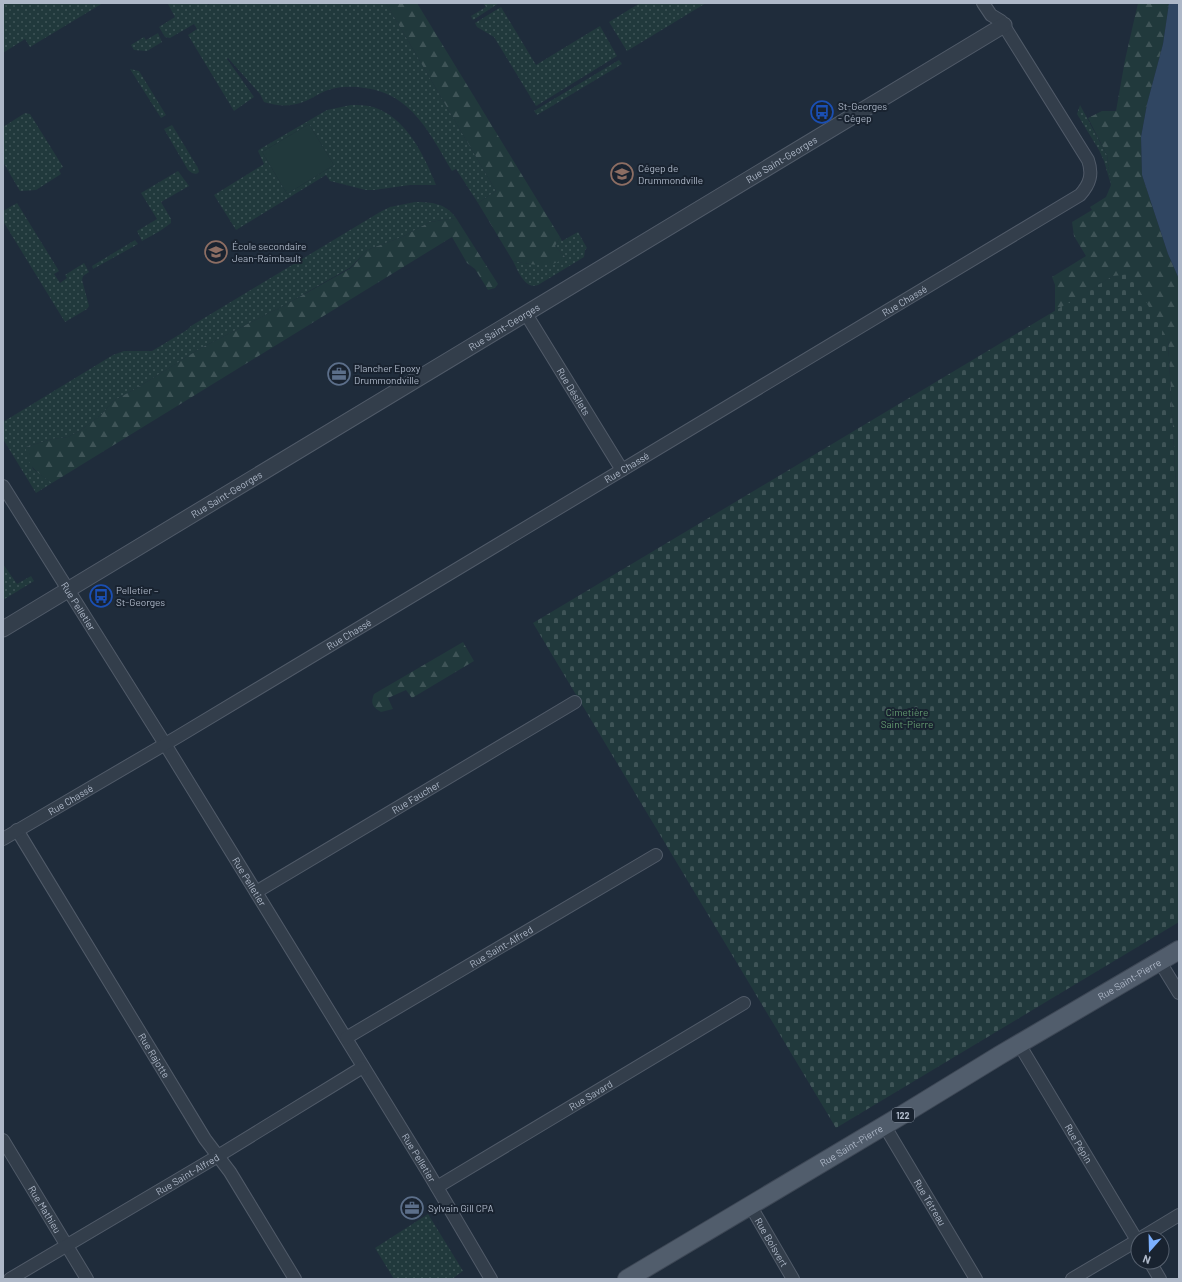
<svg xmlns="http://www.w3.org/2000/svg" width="1182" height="1282" font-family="Barlow,sans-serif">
<defs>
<pattern id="grass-dots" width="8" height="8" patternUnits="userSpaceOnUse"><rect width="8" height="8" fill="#21393c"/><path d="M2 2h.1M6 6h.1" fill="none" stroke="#3f5457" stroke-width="1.8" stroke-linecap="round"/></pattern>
<pattern id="forest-firs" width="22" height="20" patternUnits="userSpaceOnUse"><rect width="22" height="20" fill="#21393c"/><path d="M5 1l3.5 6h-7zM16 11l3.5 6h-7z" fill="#3f5457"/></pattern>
<pattern id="cemetery-stones" width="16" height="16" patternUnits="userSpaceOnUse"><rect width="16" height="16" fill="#21393c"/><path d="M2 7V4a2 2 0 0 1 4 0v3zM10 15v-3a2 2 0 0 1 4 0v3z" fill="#3f5457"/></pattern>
</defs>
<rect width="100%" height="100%" fill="#1f2c3b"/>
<g fill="url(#grass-dots)" fill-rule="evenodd">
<polygon points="3,3 103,3 30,47 25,39 3,53"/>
<path d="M169,3H207L208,5L211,3H386L496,191L478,203L456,169L452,171C430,134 412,94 365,88C353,86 340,86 328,90C319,93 312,99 303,102C290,107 277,106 264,102L260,94L228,58L227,59L254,97L234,111L188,35L197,29L194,24L170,38L165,37L159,27L175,17L168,4Z"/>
<polygon points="483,3 499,3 473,20 471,16 486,7"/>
<polygon points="640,3 706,3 627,51 609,22"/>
<polygon points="501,7 536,65 600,26 617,56 536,106 494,37 477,27 475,23"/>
<polygon points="158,33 162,42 147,51 134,50 131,45 144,37 146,40"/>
<polygon points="619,60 622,64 537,115 534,111"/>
<polygon points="130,69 139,71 166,115 161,118"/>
<path d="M351,105C358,105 365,105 373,107C406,117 424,155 436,185H410L374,190H366L330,181L326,175L236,230L214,195L264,164L258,151L260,149L327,110ZM309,124L334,165L287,194L262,152Z"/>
<polygon points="1080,105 1107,155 1111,185 1104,161 1099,150 1077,114"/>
<polygon points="25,113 30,114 63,167 59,170 61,174 36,190 20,191 3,162 3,127"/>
<polygon points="172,125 198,168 199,172 196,174 192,173 188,170 164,129"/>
<polygon points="178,171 189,186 161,202 171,219 171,223 160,231 142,241 137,231 157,219 141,193"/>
<path d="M415,202C431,202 446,203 456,218L430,222L402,237L367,250L351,267L285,305L201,348L137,388L113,401L102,414L81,430L68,437L52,439L26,447L33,469L52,483L36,493L3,439V422L113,355L124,351H152L187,330L191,326L380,212L390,207Z"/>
<polygon points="17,203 59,271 54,274 60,283 67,278 65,275 84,263 89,272 83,276 82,280 89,306 87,309 65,322 3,221 3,211"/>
<path d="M578,232L587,248L585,250L584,257L538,285C525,290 518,271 513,261L530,264L565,257L555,246L560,237L562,241Z"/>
<polygon points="135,240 138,244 93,269 92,266"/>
<polygon points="3,564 17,584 31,576 34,581 3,600"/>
<polygon points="428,1214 463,1271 452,1279 394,1279 375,1248"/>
</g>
<g fill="url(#forest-firs)">
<path d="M386,3H417L560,237L555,246L565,257C552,270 529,264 513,261L478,203L496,191Z"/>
<polygon points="1138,3 1169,3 1163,44 1147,104 1141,137 1142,175 1168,254 1179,279 1179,542 1168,340 1113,276 1055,312 1055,285 1052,277 1086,256 1074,236 1072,222 1092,210 1090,207 1106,197 1111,185 1107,155 1088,118 1102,111 1116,111 1125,60"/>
<path d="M456,218L498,284L495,288L488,290L475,269L467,263L452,237L52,483C38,473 26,466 26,447L52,439L68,437L81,430L102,414L113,401L137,388L201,348L285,305L351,268L367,250L402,237L430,222Z"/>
<path d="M463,642L474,661L412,698L406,690L388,698L393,709L381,712C373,707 370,704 374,694Z"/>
</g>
<polygon fill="url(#cemetery-stones)" points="1130,274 1168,340 1179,542 1179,922 836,1128 533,623 1113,276"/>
<polygon fill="#21393c" points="309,124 334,165 287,194 262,152"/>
<polygon fill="#304662" points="1169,3 1179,3 1179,279 1168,254 1142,175 1141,137 1147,104 1163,44"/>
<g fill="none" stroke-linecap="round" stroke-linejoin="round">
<g stroke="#515b69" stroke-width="14">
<g id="minor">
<path id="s1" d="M526,314L622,470"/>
<path id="s2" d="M3,486L165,744L428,1172L491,1279"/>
<path id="s3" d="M17,830L205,1139L230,1172L295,1279"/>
<path id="s4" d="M3,839L179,736L1080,195C1090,184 1093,174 1088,160L1001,21L991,15L983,3"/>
<path id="s5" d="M256,892L575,702"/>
<polyline points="1160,962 1179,993"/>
<path id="s6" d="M346,1038L656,855"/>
<path id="s7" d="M1019,1044L1138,1242"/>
<path id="s8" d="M884,1125L976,1279"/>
<path id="s9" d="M3,1140L87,1279"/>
<path id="s10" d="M437,1187L744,1003"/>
<path id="s11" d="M750,1205L793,1279"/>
<polyline points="1141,1238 1179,1215"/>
<polyline points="1150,1262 1160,1279"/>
<path id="s12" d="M10,1279L218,1156L363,1067"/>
<polyline points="1072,1279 1138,1240"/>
</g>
</g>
<g stroke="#515b69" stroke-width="17">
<g id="tertiary">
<path id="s13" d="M3,629L1004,25"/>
</g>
</g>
<g stroke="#3d4755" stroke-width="20">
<g id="primary">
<path id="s14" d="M627,1279L902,1115L1000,1055L1179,950"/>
</g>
</g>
<use href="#minor" stroke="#333e4b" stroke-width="12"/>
<use href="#tertiary" stroke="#333e4b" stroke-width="15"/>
<use href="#primary" stroke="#515d6c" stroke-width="18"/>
</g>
<defs>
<g id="bus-ring" transform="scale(1.15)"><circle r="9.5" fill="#192330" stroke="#1a4fb4" stroke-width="1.5"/><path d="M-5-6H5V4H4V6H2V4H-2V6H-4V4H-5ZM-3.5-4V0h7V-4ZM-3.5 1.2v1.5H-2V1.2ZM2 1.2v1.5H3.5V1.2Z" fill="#1a4fb4"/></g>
<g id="university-ring" transform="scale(1.15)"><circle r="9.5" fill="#192330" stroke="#8d6e63" stroke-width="1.5"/><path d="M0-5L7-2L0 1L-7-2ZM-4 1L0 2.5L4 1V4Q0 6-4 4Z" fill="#8d6e63"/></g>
<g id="school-ring" transform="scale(1.15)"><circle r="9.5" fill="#192330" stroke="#8d6e63" stroke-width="1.5"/><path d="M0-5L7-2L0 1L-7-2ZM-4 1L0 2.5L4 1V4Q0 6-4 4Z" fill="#8d6e63"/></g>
<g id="office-ring" transform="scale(1.15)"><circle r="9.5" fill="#192330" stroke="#5c6f8a" stroke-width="1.5"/><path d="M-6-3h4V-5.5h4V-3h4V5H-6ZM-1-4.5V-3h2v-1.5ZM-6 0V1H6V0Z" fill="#5c6f8a"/></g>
</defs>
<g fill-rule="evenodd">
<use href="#bus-ring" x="822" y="112"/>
<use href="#university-ring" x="622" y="174"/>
<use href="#school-ring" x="216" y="252"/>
<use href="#office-ring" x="339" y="374"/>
<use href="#bus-ring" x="101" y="596"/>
<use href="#office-ring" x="412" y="1208"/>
</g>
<g text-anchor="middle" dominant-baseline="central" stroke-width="4" stroke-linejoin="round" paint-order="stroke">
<rect fill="#192330" stroke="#818b9a" stroke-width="1" x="892" y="1108" width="22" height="14" rx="3"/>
<g font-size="9" font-weight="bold" fill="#aeb8c8">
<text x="903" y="1115">122</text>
</g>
<g font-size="10" fill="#aeb8c8" stroke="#192330" text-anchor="start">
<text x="838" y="106">St-Georges<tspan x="838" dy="12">- Cégep</tspan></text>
<text x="638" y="168">Cégep de<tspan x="638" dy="12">Drummondville</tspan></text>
<text x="232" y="246">École secondaire<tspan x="232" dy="12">Jean-Raimbault</tspan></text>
<text x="354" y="368">Plancher Epoxy<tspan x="354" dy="12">Drummondville</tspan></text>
<text x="116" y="590">Pelletier –<tspan x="116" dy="12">St-Georges</tspan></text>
<text x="428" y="1208">Sylvain Gill CPA</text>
</g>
<g font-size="10" fill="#aeb8c8" stroke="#192330">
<text stroke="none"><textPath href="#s13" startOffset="909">Rue Saint-Georges</textPath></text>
<text stroke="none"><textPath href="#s4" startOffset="1050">Rue Chassé</textPath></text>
<text stroke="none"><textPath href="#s13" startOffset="585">Rue Saint-Georges</textPath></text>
<text stroke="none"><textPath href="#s1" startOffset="91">Rue Désilets</textPath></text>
<text stroke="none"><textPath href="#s4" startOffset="726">Rue Chassé</textPath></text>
<text stroke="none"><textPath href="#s13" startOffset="261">Rue Saint-Georges</textPath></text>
<text stroke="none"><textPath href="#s2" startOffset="142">Rue Pelletier</textPath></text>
<text stroke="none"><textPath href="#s4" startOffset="402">Rue Chassé</textPath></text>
<text stroke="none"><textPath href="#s5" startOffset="186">Rue Faucher</textPath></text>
<text stroke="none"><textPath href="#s4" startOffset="78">Rue Chassé</textPath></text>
<text stroke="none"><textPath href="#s2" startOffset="466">Rue Pelletier</textPath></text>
<text stroke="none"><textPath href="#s6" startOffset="180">Rue Saint-Alfred</textPath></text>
<text stroke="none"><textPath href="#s14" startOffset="585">Rue Saint-Pierre</textPath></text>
<text stroke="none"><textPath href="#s3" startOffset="264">Rue Rajotte</textPath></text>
<text stroke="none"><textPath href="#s10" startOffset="179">Rue Savard</textPath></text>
<text stroke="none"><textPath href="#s7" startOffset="116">Rue Pépin</textPath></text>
<text stroke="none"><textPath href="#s14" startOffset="261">Rue Saint-Pierre</textPath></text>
<text stroke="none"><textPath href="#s2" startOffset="790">Rue Pelletier</textPath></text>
<text stroke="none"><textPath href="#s12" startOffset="206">Rue Saint-Alfred</textPath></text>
<text stroke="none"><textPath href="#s8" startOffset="90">Rue Tétreau</textPath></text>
<text stroke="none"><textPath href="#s9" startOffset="81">Rue Mathieu</textPath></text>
<text stroke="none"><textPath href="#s11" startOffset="43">Rue Boisvert</textPath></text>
</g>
<g font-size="10" fill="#639a6f" stroke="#192330">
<text x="907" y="712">Cimetière<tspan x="907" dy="12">Saint-Pierre</tspan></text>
</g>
</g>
<rect width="1182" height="1282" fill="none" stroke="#aeb8c8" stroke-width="8"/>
<g transform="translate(1150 1250) rotate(200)"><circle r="19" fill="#192330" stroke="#555f6d"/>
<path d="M0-3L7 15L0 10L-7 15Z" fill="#7cb0ff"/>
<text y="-6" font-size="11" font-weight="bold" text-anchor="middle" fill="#aeb8c8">N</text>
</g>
</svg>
